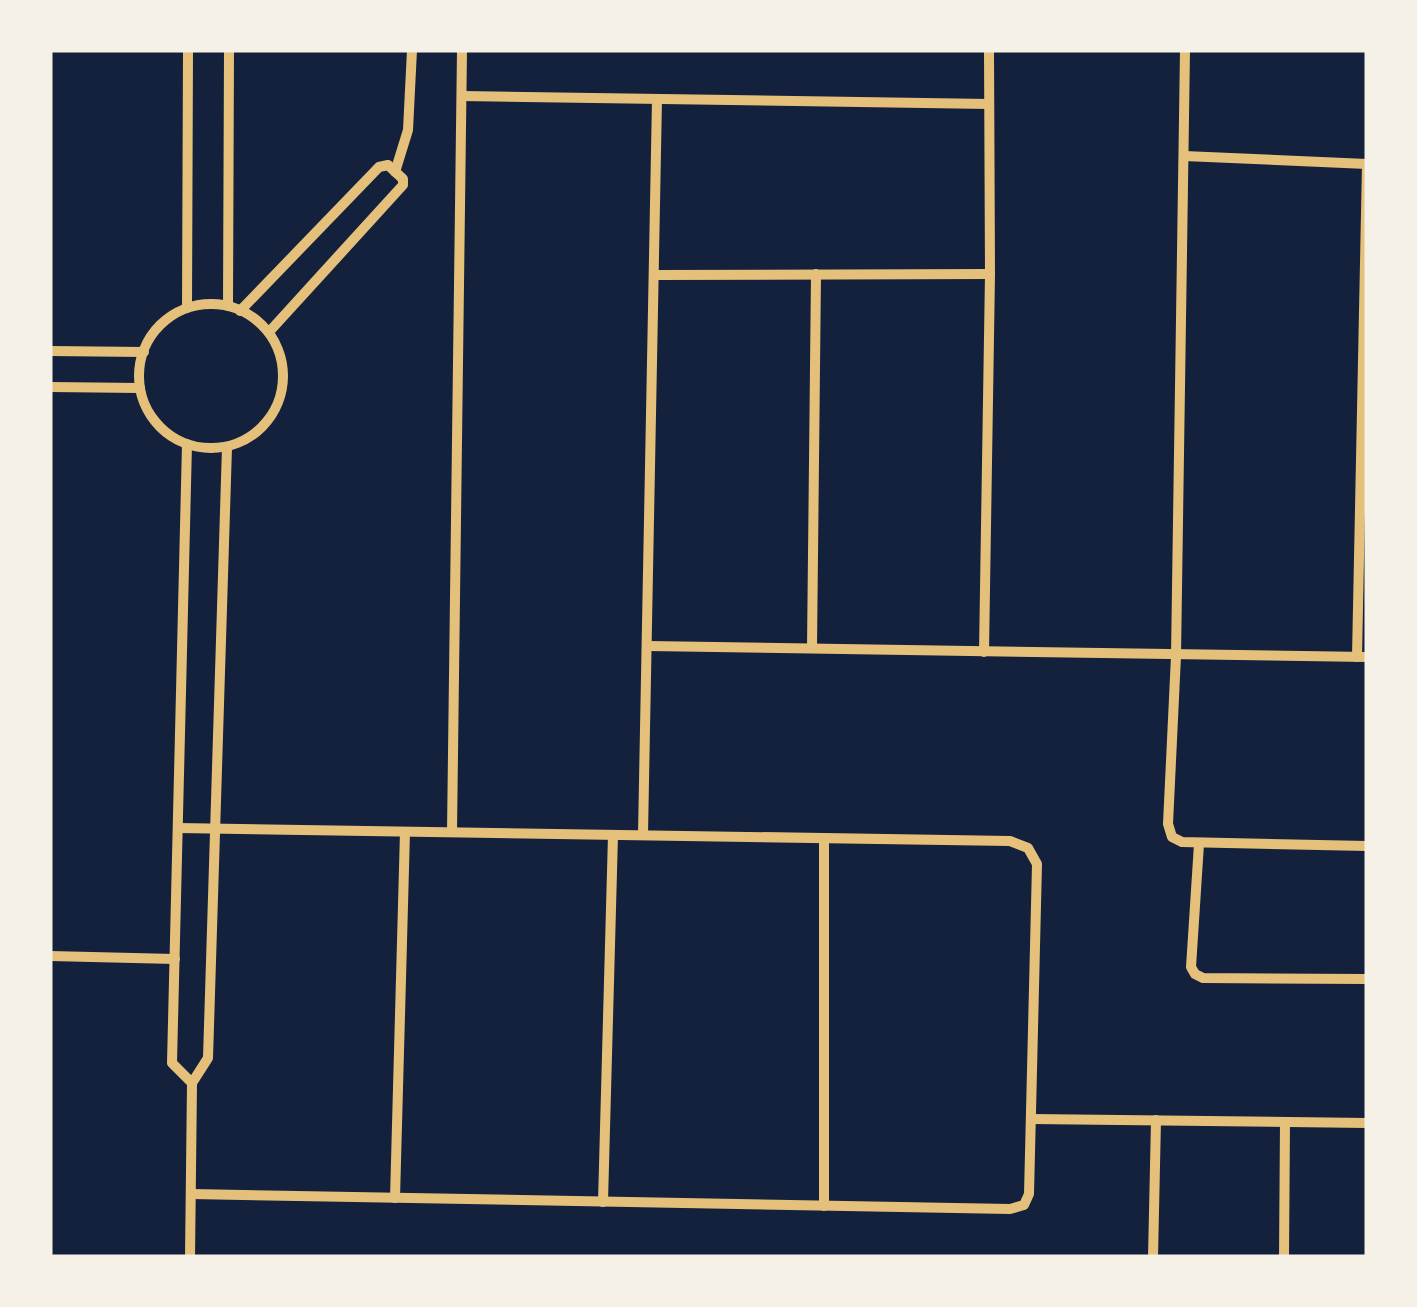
<svg xmlns="http://www.w3.org/2000/svg" width="1417" height="1307" font-family="Raleway,sans-serif">
<rect width="100%" height="100%" fill="#14213d"/>
<g fill="none" stroke-linecap="round" stroke-linejoin="round">
<g stroke="#e5c07b" stroke-width="10">
<polyline points="1185,50 1176,656 1168,824 1172,837 1182,842 1367,846"/>
<polyline points="462,96 989,104"/>
<polyline points="1184,156 1367,164"/>
<polyline points="395,172 408,130 412,50"/>
<polyline points="654,275 990,274"/>
<circle cx="211" cy="376" r="72"/>
<polyline points="228,306 229,50"/>
<polyline points="187,308 188,50"/>
<polyline points="240,311 379,167 388,165 403,179 403,185 269,332"/>
<polyline points="50,351 144,352"/>
<polyline points="50,387 140,388"/>
<polyline points="187,444 172,1063 192,1083"/>
<polyline points="648,646 1367,657"/>
<polyline points="812,648 816,274"/>
<polyline points="984,652 990,274 989,50"/>
<polyline points="1357,657 1367,164"/>
<polyline points="178,828 1010,841 1028,848 1037,864 1029,1194 1024,1205 1010,1209 191,1194"/>
<polyline points="452,832 462,50"/>
<polyline points="643,834 657,99"/>
<polyline points="824,838 824,1206"/>
<polyline points="1199,844 1191,967 1195,974 1203,978 1367,979"/>
<polyline points="50,956 175,959"/>
<polyline points="1032,1119 1367,1123"/>
<polyline points="395,1198 405,832"/>
<polyline points="603,1202 613,835"/>
<polyline points="190,1257 192,1083 208,1058 227,447"/>
<polyline points="1153,1257 1156,1120"/>
<polyline points="1284,1257 1285,1122"/>
</g>
</g>
<rect width="1417" height="1307" fill="none" stroke="#f6f1e7" stroke-width="105"/>
</svg>
